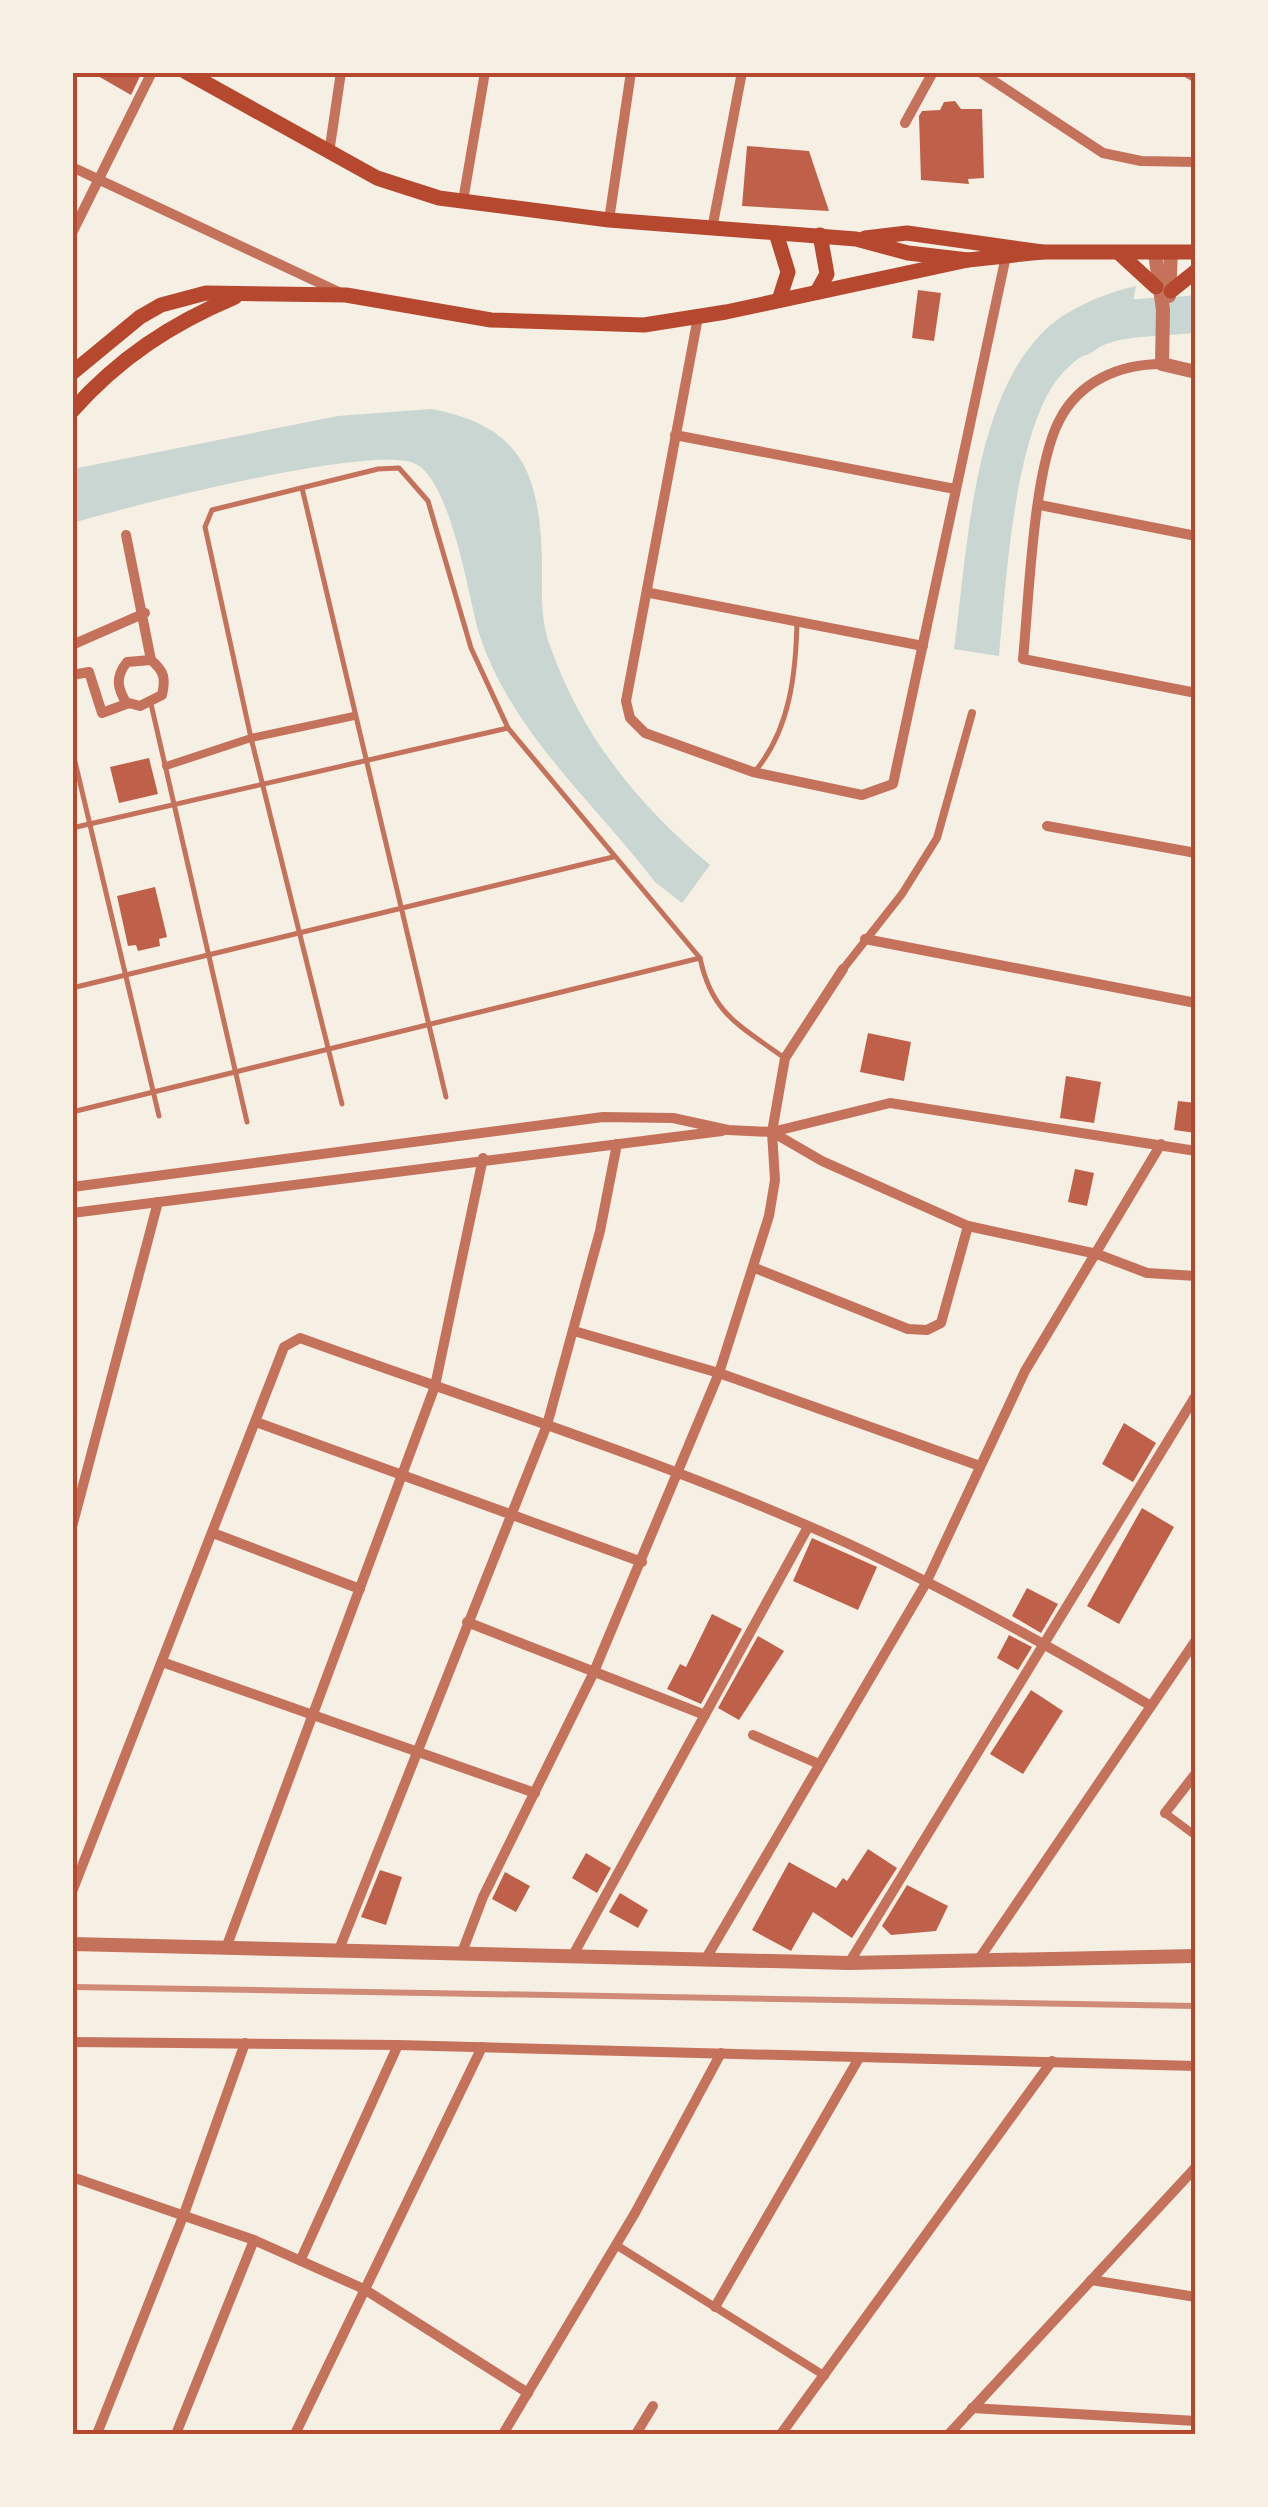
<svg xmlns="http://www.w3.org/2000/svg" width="1268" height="2507" font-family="Helvetica,sans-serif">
<rect width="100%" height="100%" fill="#f6efe4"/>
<g fill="#c9d6d2">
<path d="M1136,286L1127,333C1095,345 1066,362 1049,392C1013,456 1006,582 999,656L954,649C967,555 972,406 1041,334C1065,309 1103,294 1136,286Z"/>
<path d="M431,409C522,426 540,473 542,563C542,591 540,619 550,646C581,735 638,805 710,865L682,903L655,882C593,801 509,730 478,630C468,593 450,478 414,463C367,445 129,506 73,523V469L338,416Z"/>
</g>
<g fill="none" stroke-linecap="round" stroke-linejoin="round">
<path stroke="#c9d6d2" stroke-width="38" d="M1081,337C1106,314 1162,318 1196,314"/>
</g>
<g fill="#bf614a">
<polygon points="91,72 142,72 131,95"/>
<polygon points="955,101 961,109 982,109 984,178 968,179 969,184 921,180 919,116 922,111 940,110 944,102"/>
<polygon points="747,146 809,151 829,211 742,206"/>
<polygon points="918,290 941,293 934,341 912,338"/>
<polygon points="149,758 158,794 119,803 110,767"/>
<polygon points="155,887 167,937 159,939 160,946 138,951 136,945 128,946 117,896"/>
<polygon points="868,1033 911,1042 904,1081 860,1072"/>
<polygon points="1066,1076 1101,1082 1094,1123 1060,1118"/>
<polygon points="1178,1101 1196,1103 1196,1133 1174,1130"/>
<polygon points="1075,1169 1094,1173 1087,1206 1068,1202"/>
<polygon points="1124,1423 1156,1443 1133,1482 1102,1464"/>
<polygon points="1142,1508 1174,1527 1119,1624 1087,1606"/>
<polygon points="812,1538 877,1567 858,1610 793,1581"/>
<polygon points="1027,1588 1058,1604 1041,1633 1012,1616"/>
<polygon points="712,1614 742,1629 701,1704 667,1689 680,1664 686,1667"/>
<polygon points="1009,1635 1032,1647 1018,1670 997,1658"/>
<polygon points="758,1636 784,1651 739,1720 718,1708"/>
<polygon points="1031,1690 1063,1711 1023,1774 990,1754"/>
<polygon points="868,1849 897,1868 852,1938 813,1912 791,1951 752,1930 789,1862 836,1888 843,1878 847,1881"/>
<polygon points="586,1853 611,1868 597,1893 572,1878"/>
<polygon points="380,1870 402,1877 386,1925 361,1917"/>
<polygon points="505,1872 530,1886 516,1912 492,1899"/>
<polygon points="907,1885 948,1906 936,1931 891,1935 882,1926"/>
<polygon points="620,1893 648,1910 638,1928 609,1912"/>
</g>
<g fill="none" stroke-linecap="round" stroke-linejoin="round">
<g stroke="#c5725c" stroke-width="5">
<polyline points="302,488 446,1097"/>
<polyline points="151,704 247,1122"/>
<polyline points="72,749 159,1116"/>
<path d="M756,770C790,729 796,673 797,621"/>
<polyline points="72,828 508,728"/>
<polyline points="72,988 613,857"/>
<path d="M342,1104L251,738L205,527L212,510L378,469L399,468L428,501L471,648L508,728L700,958C712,1014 739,1025 783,1057"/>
<polyline points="72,1112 700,958"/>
</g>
<g stroke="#c5725c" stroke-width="8">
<polyline points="166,766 251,738 354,716"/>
<polyline points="843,969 902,894 937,838 972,713"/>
<polyline points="1165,1813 1196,1836"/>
<polyline points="616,2245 825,2376"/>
</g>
<g stroke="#c5725c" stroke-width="10">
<polyline points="980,72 1103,153 1141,161 1196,162"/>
<polyline points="1186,72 1196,78"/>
<polyline points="905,123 933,72"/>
<polyline points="329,153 341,72"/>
<polyline points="72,167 343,294"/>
<polyline points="463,201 485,72"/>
<polyline points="609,220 631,72"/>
<polyline points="712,229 742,72"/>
<polyline points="72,233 152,72"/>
<polyline points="698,317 626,701 630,718 645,733 753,772 862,795 893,784 1006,256"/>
<path d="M1162,364C1120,364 1079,381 1059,421C1033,471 1029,599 1023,659L1196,693"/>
<polyline points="675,435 955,489"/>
<polyline points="1040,505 1196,536"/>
<polyline points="126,535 151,660"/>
<polyline points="650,593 923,646"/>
<polyline points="72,645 145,613"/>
<path d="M72,675L89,672L102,713L129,703L140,706L162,695C166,678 164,671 151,660L127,662C115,677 117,688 127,704"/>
<polyline points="1047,826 1196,853"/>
<polyline points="865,939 1196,1003"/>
<polyline points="772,1132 822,1161 968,1226 1097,1254 1147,1273 1196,1276"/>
<polyline points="72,1187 603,1117 673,1118 728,1130 772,1132 890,1103 1196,1151"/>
<polyline points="72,1213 722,1131"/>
<polyline points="755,1268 908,1329 927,1330 941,1323 968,1226"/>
<polyline points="574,1331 719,1373 980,1466"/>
<polyline points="256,1422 642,1562"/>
<polyline points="72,1527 158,1202"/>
<polyline points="213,1533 360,1589"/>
<polyline points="467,1622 705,1715"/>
<polyline points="162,1662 535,1793"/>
<polyline points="753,1735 819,1764"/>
<polyline points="1165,1813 1196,1773"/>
<path d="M72,1892L284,1347L300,1338C483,1404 671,1463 849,1544C952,1592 1053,1648 1151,1706"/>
<polyline points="226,1948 435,1386 483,1158"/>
<polyline points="338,1952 547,1425 600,1231 617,1144"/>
<polyline points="461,1955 483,1897 593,1674 719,1373 769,1216 775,1180 772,1132 785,1058 843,969"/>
<polyline points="572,1957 808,1527"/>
<polyline points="979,1959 1196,1640"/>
<polyline points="705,1960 926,1583 1025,1371 1161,1144"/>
<polyline points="849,1963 1196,1395"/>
<polyline points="72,2042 398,2045 1196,2066"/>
<polyline points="72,2177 254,2240 364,2289 528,2393"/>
<polyline points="301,2259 398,2045"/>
<polyline points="1091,2280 1196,2297"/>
<polyline points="715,2307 859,2058"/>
<polyline points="972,2408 1196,2421"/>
<polyline points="97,2434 184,2214 245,2043"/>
<polyline points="176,2434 254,2240"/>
<polyline points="295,2434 482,2047"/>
<polyline points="503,2434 635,2213 721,2053"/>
<polyline points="636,2434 653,2406"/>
<polyline points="781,2434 1052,2061"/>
<polyline points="949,2434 1196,2167"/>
</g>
<g stroke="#c5725c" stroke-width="14">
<polyline points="1155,253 1163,310 1162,364 1196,372"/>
<polyline points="1169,296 1171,252"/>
<polyline points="72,1944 849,1963 1196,1956"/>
</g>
<g stroke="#b5482f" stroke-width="15">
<polyline points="186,72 377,178 439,198 609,220 856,239 908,253 968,260 1042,252"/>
<polyline points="776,233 788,272 779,300"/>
<polyline points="865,238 907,233 1042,252 1196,252"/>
<polyline points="1119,253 1156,287"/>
<polyline points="1171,291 1196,271"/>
<polyline points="817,292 827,274 820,235"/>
<polyline points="72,373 140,317 161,305 206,293 346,295 491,320 644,325 726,312 968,260"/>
<path d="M72,411C119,358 171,324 235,297"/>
</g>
<polyline stroke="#cf8b77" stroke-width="6" points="72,1987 1196,2006"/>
</g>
<rect width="1268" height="2507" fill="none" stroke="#f6efe4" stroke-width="150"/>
<rect x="75" y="75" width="1118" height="2357" fill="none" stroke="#b5482f" stroke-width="4"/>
</svg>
